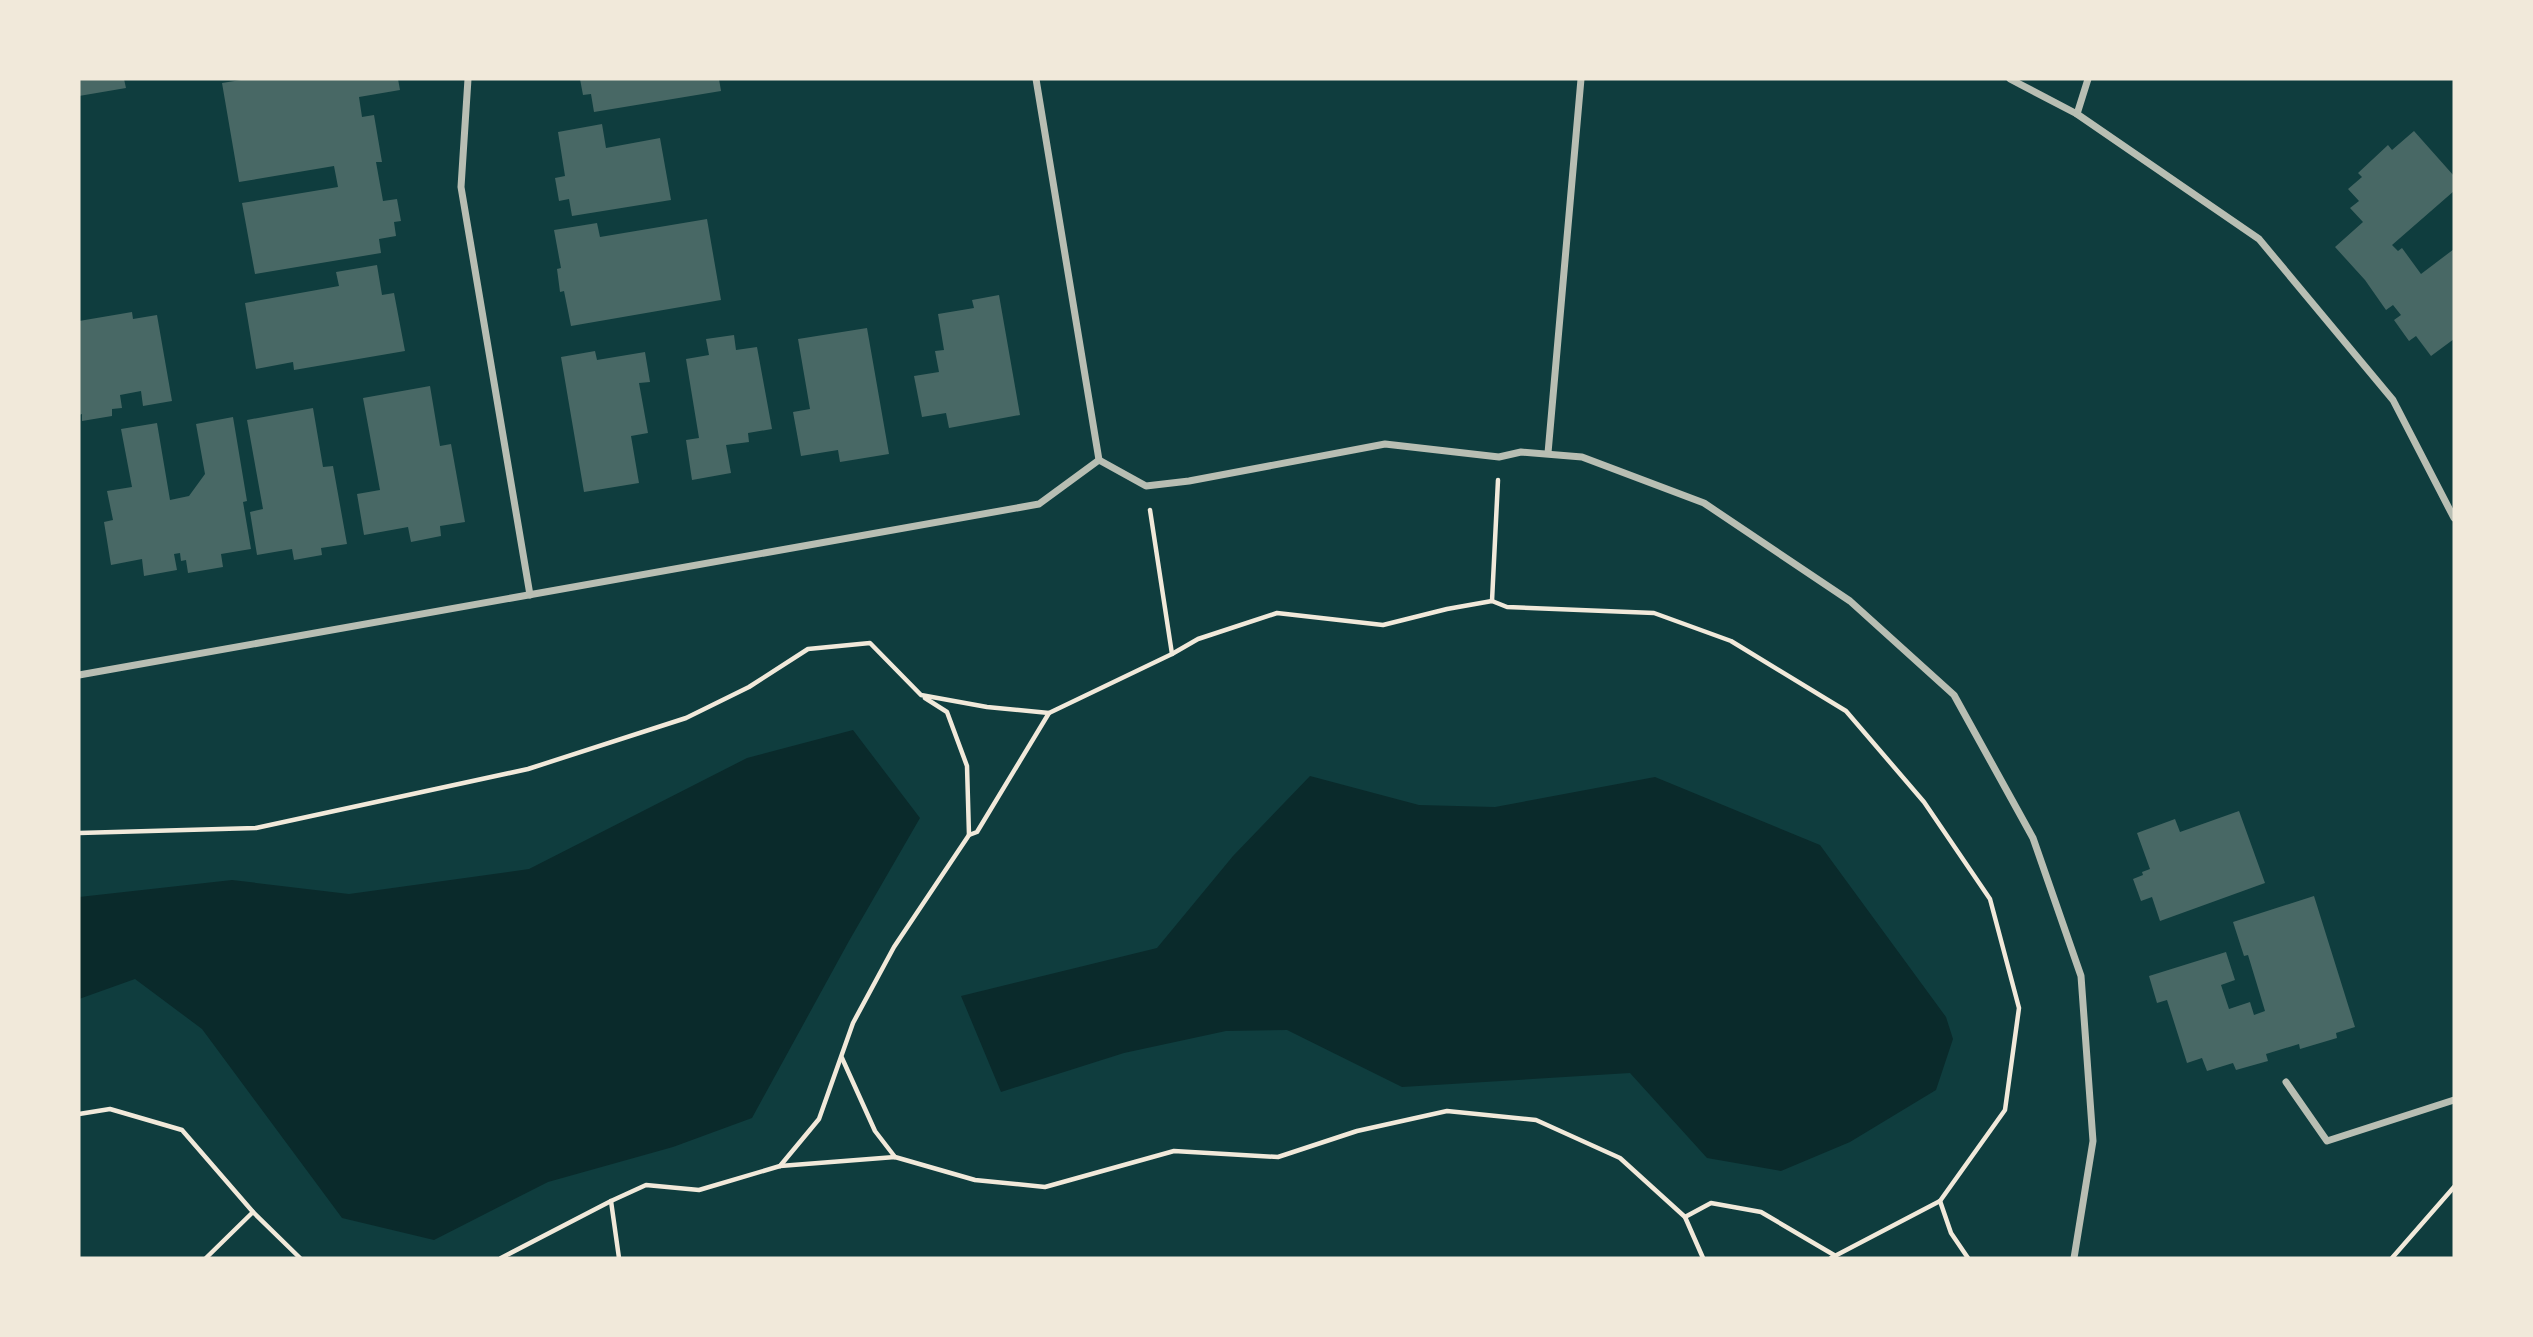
<svg xmlns="http://www.w3.org/2000/svg" width="2533" height="1337" font-family="'PT Sans',sans-serif">
<rect width="100%" height="100%" fill="#0f3d3e"/>
<g fill="#0a2a2b">
<polygon points="853,730 920,818 849,941 752,1118 673,1147 548,1182 434,1240 342,1218 202,1029 135,979 79,999 79,897 232,880 349,894 529,869 747,758"/>
<polygon points="1310,776 1419,805 1495,807 1655,777 1820,845 1946,1017 1953,1039 1936,1090 1850,1142 1781,1171 1707,1158 1630,1073 1402,1087 1287,1030 1226,1031 1124,1053 1001,1092 961,996 1157,948 1233,856"/>
</g>
<g fill="#486865">
<polygon points="79,79 124,79 126,88 79,96"/>
<polygon points="247,79 398,79 400,90 359,97 362,117 374,115 382,162 376,162 383,201 397,199 401,221 394,222 396,236 379,239 381,253 255,274 242,203 338,187 334,166 239,182 222,83"/>
<polygon points="580,79 719,79 721,91 594,112 591,94 583,95"/>
<polygon points="602,124 606,148 660,138 671,200 572,216 569,199 559,201 555,178 565,176 558,132"/>
<polygon points="2414,131 2454,176 2454,191 2392,245 2398,251 2402,248 2421,274 2454,249 2454,339 2431,356 2416,336 2409,341 2394,320 2401,315 2393,305 2386,310 2365,280 2335,247 2363,222 2350,208 2359,201 2348,189 2362,177 2358,173 2388,145 2392,150"/>
<polygon points="707,219 721,300 571,326 564,291 560,292 557,269 561,268 554,230 597,223 600,237"/>
<polygon points="377,265 382,295 394,293 405,351 294,370 293,362 256,369 245,303 339,286 336,272"/>
<polygon points="999,295 1020,415 949,428 946,413 922,417 914,376 939,372 935,351 944,350 938,314 974,308 972,300"/>
<polygon points="132,312 133,319 157,315 172,401 143,406 141,391 120,395 122,408 112,409 112,416 82,421 82,414 79,415 79,321"/>
<polygon points="867,328 889,454 840,462 838,450 801,456 793,412 810,409 798,339"/>
<polygon points="734,335 736,350 757,347 772,429 748,433 749,442 726,445 731,473 692,480 686,440 699,438 686,359 709,355 706,339"/>
<polygon points="595,351 597,360 645,352 650,382 639,383 648,433 631,436 639,483 584,492 561,357"/>
<polygon points="430,386 440,446 451,444 465,522 440,526 441,536 411,542 408,527 364,535 357,494 380,490 363,398"/>
<polygon points="313,408 323,467 333,466 347,544 321,548 322,555 294,560 292,549 257,555 250,512 263,509 247,420"/>
<polygon points="233,417 247,501 243,502 251,549 221,554 223,567 188,573 186,560 181,561 180,553 174,554 177,570 144,576 142,559 111,565 104,522 113,520 107,491 132,487 121,429 157,423 170,500 189,496 205,474 196,424"/>
<polygon points="2239,811 2265,883 2160,921 2152,897 2141,901 2133,879 2143,875 2142,872 2150,869 2137,833 2175,819 2180,832"/>
<polygon points="2314,896 2355,1027 2336,1033 2337,1038 2300,1049 2299,1044 2266,1054 2268,1061 2236,1070 2233,1063 2207,1071 2202,1058 2187,1063 2167,1000 2157,1003 2149,976 2226,952 2235,980 2221,985 2229,1009 2250,1002 2254,1015 2265,1011 2248,955 2244,956 2233,922"/>
</g>
<g fill="none" stroke-linecap="round" stroke-linejoin="round">
<g stroke="#f1e9da" stroke-width="4.5">
<polyline points="1150,510 1172,654"/>
<polyline points="1492,601 1498,480"/>
<polyline points="925,698 947,712 967,766 969,835"/>
<polyline points="79,833 256,828 528,769 686,718 749,687 808,649 870,643 921,695 987,707 1049,713 1172,654 1198,639 1277,613 1383,625 1447,609 1492,601 1507,607 1654,613 1731,641 1846,711 1924,802 1990,899 2019,1008 2005,1110 1940,1201 1831,1258"/>
<polyline points="842,1058 875,1131 895,1157"/>
<polyline points="79,1114 110,1109 182,1130 253,1212 300,1258"/>
<polyline points="780,1166 819,1119 853,1023 894,947 969,835 977,832 1049,713"/>
<polyline points="611,1201 619,1258"/>
<polyline points="1940,1201 1951,1233 1968,1258"/>
<polyline points="1685,1217 1711,1203 1761,1212 1834,1255"/>
<polyline points="206,1258 253,1212"/>
<polyline points="501,1258 611,1201 646,1185 699,1190 780,1166 895,1157 975,1180 1045,1187 1174,1151 1278,1157 1357,1131 1447,1111 1536,1120 1620,1158 1685,1217 1703,1258"/>
<polyline points="2392,1258 2454,1187"/>
</g>
<g stroke="#b8beb3" stroke-width="7">
<polyline points="468,79 461,187 530,595"/>
<polyline points="1036,79 1099,460"/>
<polyline points="2010,79 2077,114 2259,239 2393,400 2454,518"/>
<polyline points="2077,114 2088,79"/>
<polyline points="1548,453 1581,79"/>
<polyline points="79,675 1039,504 1099,460 1146,486 1189,481 1385,444 1499,457 1521,452 1582,457 1704,503 1850,601 1954,695 2033,838 2081,976 2093,1141 2074,1258"/>
<polyline points="2286,1082 2327,1141 2454,1100"/>
</g>
</g>
<rect width="2533" height="1337" fill="none" stroke="#f1e9da" stroke-width="161"/>
</svg>
